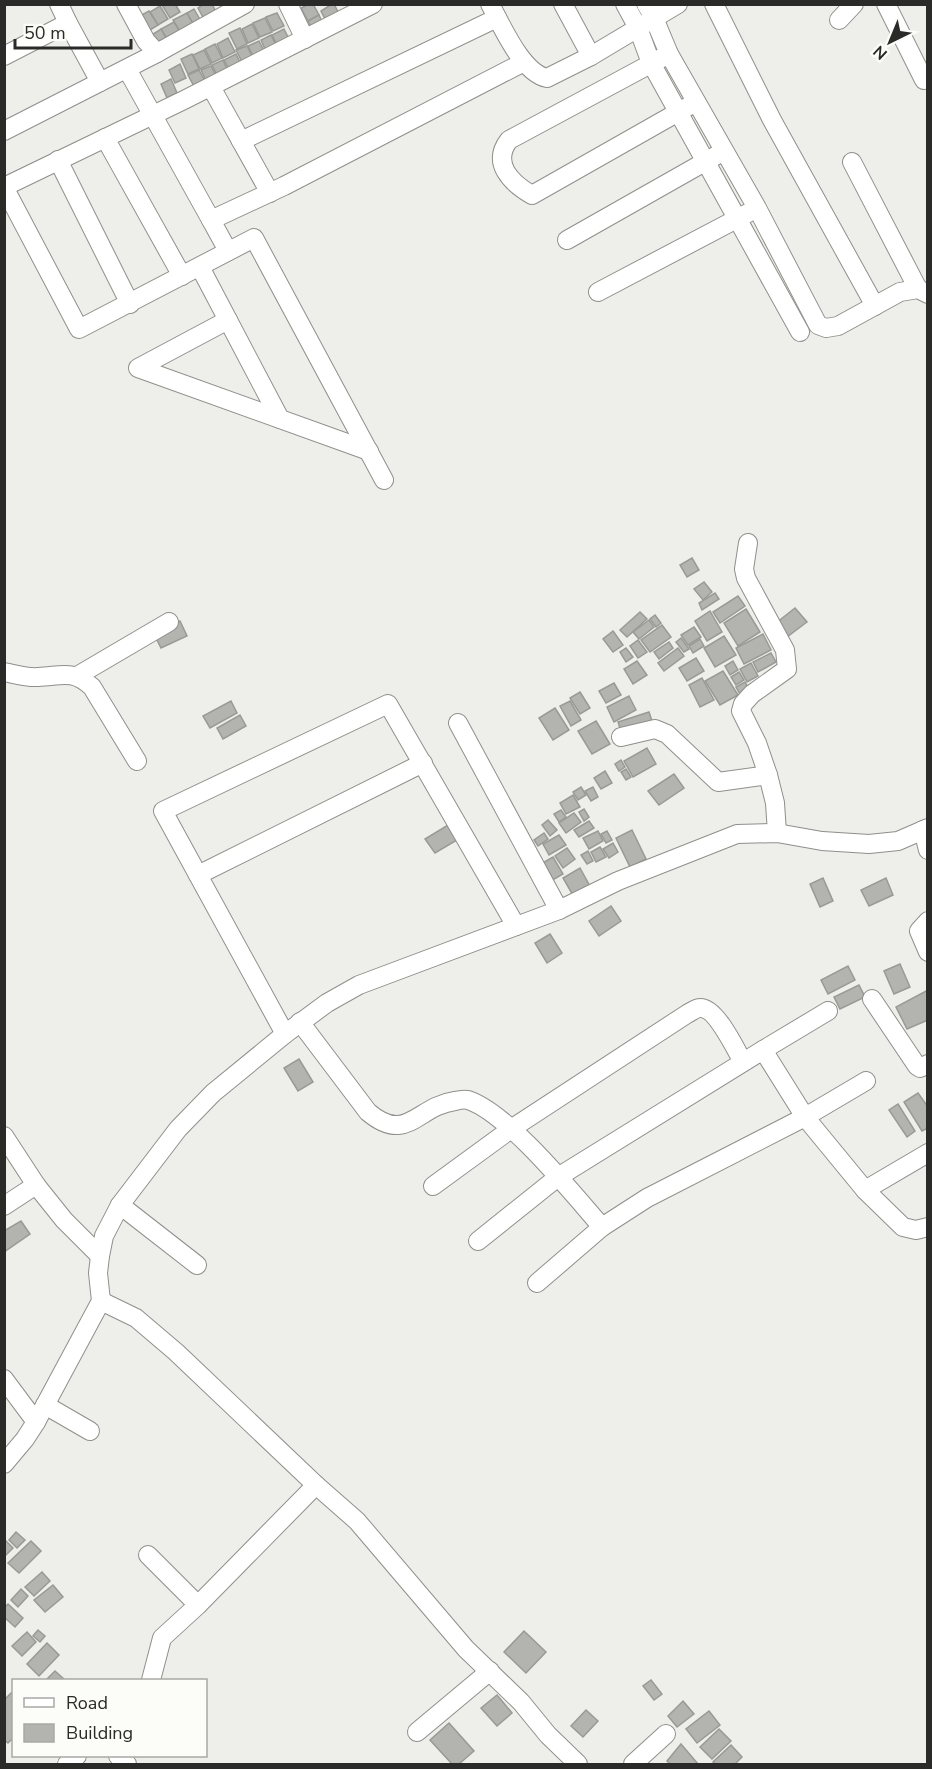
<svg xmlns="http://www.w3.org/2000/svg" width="932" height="1769" font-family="'Nunito Sans',sans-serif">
<rect width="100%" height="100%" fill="#eeeeeb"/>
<g fill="#b3b3af" stroke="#999996" stroke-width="1.5">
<polygon points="175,4 180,12 170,18 162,5"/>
<polygon points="204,4 212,4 217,14 205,21 198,8"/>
<polygon points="309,4 313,4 319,15 308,21 301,8"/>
<polygon points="332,4 334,4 341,18 328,25 321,11"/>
<polygon points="160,6 168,19 158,25 150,12"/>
<polygon points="194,9 202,23 195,27 187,13"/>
<polygon points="149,11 158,25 147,32 138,17"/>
<polygon points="187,13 195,28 182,35 173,20"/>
<polygon points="277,13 284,26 273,31 266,17"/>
<polygon points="319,15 324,26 313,32 308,21"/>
<polygon points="265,18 272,32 260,37 253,23"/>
<polygon points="174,22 180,32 167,39 161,29"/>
<polygon points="252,24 259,38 248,43 242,29"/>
<polygon points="240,28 247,44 237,49 229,33"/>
<polygon points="161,29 167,40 156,47 150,36"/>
<polygon points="284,29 291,43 279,49 272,35"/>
<polygon points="271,35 278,49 267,54 261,40"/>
<polygon points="228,38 235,52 223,58 217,44"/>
<polygon points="259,41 266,55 255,60 248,46"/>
<polygon points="215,44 222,58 212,63 205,49"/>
<polygon points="247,46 254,60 244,66 236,50"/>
<polygon points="204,50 211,64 200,69 193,55"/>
<polygon points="192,54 199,69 188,74 181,59"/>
<polygon points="236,54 243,68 231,73 224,60"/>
<polygon points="223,60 229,74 219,79 212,65"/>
<polygon points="180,64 186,78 175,83 169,70"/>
<polygon points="211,66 218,80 208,85 201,70"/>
<polygon points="199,70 207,85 196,90 188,75"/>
<polygon points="171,79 177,93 167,98 161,84"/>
<polygon points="692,558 699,570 687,577 680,565"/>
<polygon points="704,582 712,592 703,600 694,589"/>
<polygon points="715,593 719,599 702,610 699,603"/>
<polygon points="738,596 745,606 720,623 713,612"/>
<polygon points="795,608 807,622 787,637 776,623"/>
<polygon points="746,609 760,632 738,646 724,623"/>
<polygon points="710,611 722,632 707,641 695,621"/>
<polygon points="640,612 647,619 627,637 620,630"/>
<polygon points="655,615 661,623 656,627 650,619"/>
<polygon points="649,620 654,627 639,639 633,632"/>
<polygon points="180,621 187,636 161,648 154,634"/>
<polygon points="662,625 671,637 650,652 641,640"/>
<polygon points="694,627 701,637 688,645 681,635"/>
<polygon points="613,631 623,645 613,652 603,639"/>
<polygon points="763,634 771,650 744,664 736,648"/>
<polygon points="724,636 736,655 715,667 704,648"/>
<polygon points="681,638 689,649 684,652 676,642"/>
<polygon points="700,639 704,646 693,653 689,646"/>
<polygon points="638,640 647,652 638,658 630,646"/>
<polygon points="669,642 673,648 659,659 654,652"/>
<polygon points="626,648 633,657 626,662 620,652"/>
<polygon points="678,648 684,656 664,671 658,663"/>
<polygon points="771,653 776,662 758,672 753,662"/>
<polygon points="696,658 704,671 687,681 679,668"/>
<polygon points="637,661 647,675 633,684 624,669"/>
<polygon points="733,661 738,670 730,675 725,666"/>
<polygon points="751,663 758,676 747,682 740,669"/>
<polygon points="723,671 738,695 720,705 705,681"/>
<polygon points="739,672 744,680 736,685 731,677"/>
<polygon points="702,678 714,700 700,707 689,685"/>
<polygon points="745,682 750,691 741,696 736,687"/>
<polygon points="614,683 621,695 606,703 599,691"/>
<polygon points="580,692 590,708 580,714 570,698"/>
<polygon points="629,696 636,710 614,722 607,707"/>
<polygon points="231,701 237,713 210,728 203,716"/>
<polygon points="570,701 581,720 571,726 560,706"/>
<polygon points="555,708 569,730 553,740 539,718"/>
<polygon points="649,712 653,724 622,734 618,722"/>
<polygon points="240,715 246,726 223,739 217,728"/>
<polygon points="596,721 610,744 592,754 578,731"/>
<polygon points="647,748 656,764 633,777 624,761"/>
<polygon points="621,760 625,767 619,771 615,764"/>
<polygon points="626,769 631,777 626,780 621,772"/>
<polygon points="605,771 612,783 601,789 594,778"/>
<polygon points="674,774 684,788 659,805 648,791"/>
<polygon points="581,787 586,795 578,800 573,792"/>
<polygon points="593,787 598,797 591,801 585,791"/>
<polygon points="573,795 580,807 566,814 560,803"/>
<polygon points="584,809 589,817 584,821 579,812"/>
<polygon points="561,810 566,817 559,822 554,814"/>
<polygon points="574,813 581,822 566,833 559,823"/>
<polygon points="548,820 557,830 550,836 542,825"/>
<polygon points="589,821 594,828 579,837 574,830"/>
<polygon points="448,825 457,840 435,853 425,839"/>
<polygon points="632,830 646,859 630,867 616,838"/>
<polygon points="598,831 603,841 589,849 583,838"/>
<polygon points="607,831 612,840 606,843 601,834"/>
<polygon points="544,833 548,839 538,846 534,840"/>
<polygon points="559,835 566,845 549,855 543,844"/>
<polygon points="613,843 618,852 609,858 603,849"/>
<polygon points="600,847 606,857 596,862 591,852"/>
<polygon points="567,848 575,859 563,868 555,856"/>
<polygon points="588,851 593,861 587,864 581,855"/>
<polygon points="553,857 563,874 549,882 539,865"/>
<polygon points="580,868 591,888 574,897 563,878"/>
<polygon points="823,878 833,901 820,907 810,884"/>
<polygon points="886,878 893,895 869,906 861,890"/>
<polygon points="611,906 621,921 599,936 589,921"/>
<polygon points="550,934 562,953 547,963 535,943"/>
<polygon points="900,964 910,987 894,994 884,971"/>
<polygon points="848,966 855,980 828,994 821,980"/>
<polygon points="859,985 865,997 840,1009 834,997"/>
<polygon points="928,990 928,1020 907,1029 896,1007"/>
<polygon points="299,1059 313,1082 298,1091 284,1068"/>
<polygon points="918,1093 928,1107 928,1128 922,1131 904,1102"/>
<polygon points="898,1104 915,1131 907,1137 889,1110"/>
<polygon points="21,1221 30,1234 4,1252 4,1231"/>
<polygon points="16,1532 25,1540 17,1548 9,1540"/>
<polygon points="4,1539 13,1548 4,1557"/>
<polygon points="31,1541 41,1551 19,1573 8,1563"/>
<polygon points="42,1572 50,1581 34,1596 25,1587"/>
<polygon points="53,1585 63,1597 45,1612 34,1600"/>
<polygon points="21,1589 28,1596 18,1607 11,1600"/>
<polygon points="8,1604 23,1618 15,1627 4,1617 4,1608"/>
<polygon points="38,1630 45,1636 40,1642 33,1636"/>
<polygon points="524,1631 546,1652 526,1673 504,1652"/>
<polygon points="27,1632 36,1642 22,1656 12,1646"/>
<polygon points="47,1643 59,1655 39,1676 27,1664"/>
<polygon points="55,1671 65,1680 46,1680"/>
<polygon points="651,1680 662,1694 654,1700 643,1686"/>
<polygon points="14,1690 14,1737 8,1743 4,1740 4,1700"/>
<polygon points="497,1695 512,1713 497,1726 481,1708"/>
<polygon points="683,1701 694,1714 677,1727 668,1716"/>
<polygon points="586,1710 598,1721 583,1737 571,1726"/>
<polygon points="709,1711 720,1725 697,1743 686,1729"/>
<polygon points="449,1723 474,1751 459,1764 452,1764 430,1740"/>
<polygon points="719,1729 731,1741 712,1759 700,1747"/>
<polygon points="681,1744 698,1764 670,1764 667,1761"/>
<polygon points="731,1745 742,1757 735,1764 716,1764 713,1762"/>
</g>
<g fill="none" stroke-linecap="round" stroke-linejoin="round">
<g stroke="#8f8f8b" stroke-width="20">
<g id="minor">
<polyline points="59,4 68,23"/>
<polyline points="126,4 146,41 157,53 245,4"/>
<polyline points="288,4 305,39"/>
<path d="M490,4C502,26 522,73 547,78L591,56L678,4"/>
<polyline points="563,4 591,56"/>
<polyline points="625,4 638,28 651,63 800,332"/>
<polyline points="646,4 654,18 669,54 757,208 818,325 826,328 838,326 900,292 918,289 928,294"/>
<polyline points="714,4 772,120 875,306"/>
<polyline points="886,4 924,80"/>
<polyline points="839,20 854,4"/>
<path d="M669,54L509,140C491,163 511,183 532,195L696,102"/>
<polyline points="4,56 68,23 100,82"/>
<polyline points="127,69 211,220 284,186 524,62"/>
<polyline points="211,87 270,193"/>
<polyline points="4,131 157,53"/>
<polyline points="105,138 182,276"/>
<polyline points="241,141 497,18"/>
<polyline points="58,160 130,304"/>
<polyline points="852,162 918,289"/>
<polyline points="4,187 79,329 254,238 384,480"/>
<polyline points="4,187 184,100 373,4"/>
<polyline points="211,220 228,251"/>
<polyline points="567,240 717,155"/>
<polyline points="200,267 280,419"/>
<polyline points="598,292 748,213"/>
<polyline points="228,320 138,368 369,451"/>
<polyline points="748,543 744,569 746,578 785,650 787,669 752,694 743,704 741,711 757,743 768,775"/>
<path d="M4,672C15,674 27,678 38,677C62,676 72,669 92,687L137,761"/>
<polyline points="77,676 169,622"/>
<polyline points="458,723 559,910"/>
<polyline points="621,737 655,729 667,734 718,782 768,775 775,803 777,833"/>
<polyline points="923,830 928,850"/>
<polyline points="198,875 423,763"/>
<polyline points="928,921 919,931 928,952"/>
<polyline points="872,999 917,1066 920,1068 928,1064"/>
<path d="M300,1022L368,1112C407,1145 417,1106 455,1101C459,1100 464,1099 468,1100C508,1113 573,1194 602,1227"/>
<polyline points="285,1034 163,811 388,704 516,926"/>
<polyline points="763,1050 828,1011"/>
<polyline points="4,1136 36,1185 64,1220 100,1256"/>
<path d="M433,1186L511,1129L687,1014C691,1012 696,1008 700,1008C716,1007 736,1050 743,1062"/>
<polyline points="865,1190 928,1153"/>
<polyline points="120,1205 197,1265"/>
<polyline points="4,1206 36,1185"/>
<polyline points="478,1241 558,1177 763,1050 805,1117 865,1190 903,1227 916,1230 928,1227"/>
<polyline points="537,1283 602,1227 647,1198 805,1117 866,1081"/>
<polyline points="101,1301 136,1318 176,1352 316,1485 357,1521 466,1649 521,1702 548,1735 578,1764"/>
<polyline points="4,1379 36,1422"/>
<polyline points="45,1405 90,1431"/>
<polyline points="4,1464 25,1439 36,1422 101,1301 98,1273 100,1256 104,1236 120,1205 178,1129 213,1093 285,1034 327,1003 359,985 559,910 618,881 737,834 777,833 822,841 869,844 898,841 928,828"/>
<polyline points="148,1555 198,1605"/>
<polyline points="151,1680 162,1638 198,1605 316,1485"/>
<polyline points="417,1732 490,1671"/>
<polyline points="118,1756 127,1764"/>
<polyline points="67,1764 77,1756"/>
<polyline points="633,1764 666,1734"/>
</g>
</g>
<use href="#minor" stroke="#fff" stroke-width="18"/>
</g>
<rect width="932" height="1769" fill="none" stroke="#2a2a29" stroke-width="12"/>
<rect x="12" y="1679" width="195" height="78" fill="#fcfcf8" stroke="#a8a8a5" stroke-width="1.5"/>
<rect x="24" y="1698" width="30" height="9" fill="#ffffff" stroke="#a8a8a5" stroke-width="1.5"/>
<text x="66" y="1709" font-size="18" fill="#2a2a29">Road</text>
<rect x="24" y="1724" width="30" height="18" fill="#b3b3af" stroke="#a8a8a5" stroke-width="1.5"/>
<text x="66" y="1739" font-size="18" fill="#2a2a29">Building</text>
<g transform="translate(890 42) rotate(223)" stroke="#fcfcf8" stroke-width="4.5" paint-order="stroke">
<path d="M0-4.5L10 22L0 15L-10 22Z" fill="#2a2a29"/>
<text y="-9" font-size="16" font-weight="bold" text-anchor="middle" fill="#2a2a29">N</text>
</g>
<path d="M15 39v9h116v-9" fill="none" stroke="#2a2a29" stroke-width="3"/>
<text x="24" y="39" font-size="18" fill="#2a2a29" stroke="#fcfcf8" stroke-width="4.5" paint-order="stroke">50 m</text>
</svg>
